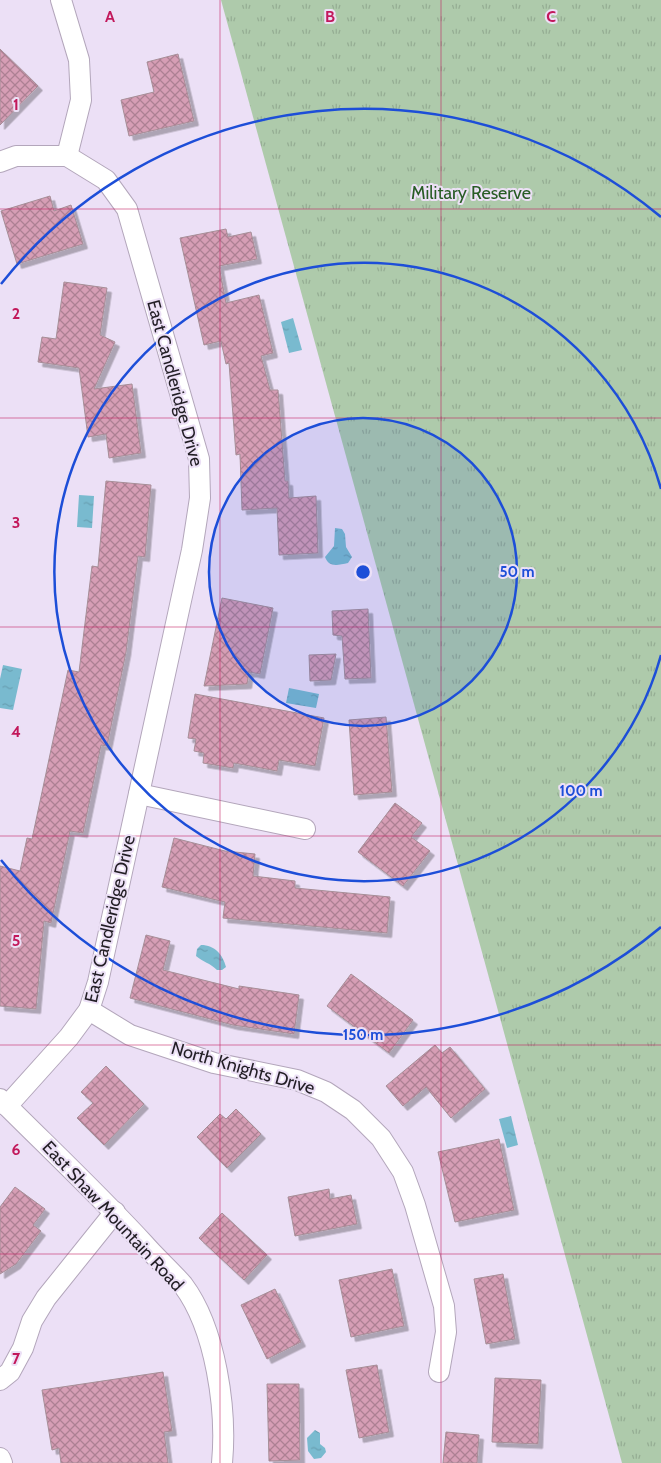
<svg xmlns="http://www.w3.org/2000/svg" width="661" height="1463" font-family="Cabin,sans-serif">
<defs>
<pattern id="park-tufts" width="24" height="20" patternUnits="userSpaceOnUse" patternTransform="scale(1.25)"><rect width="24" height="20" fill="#aecaab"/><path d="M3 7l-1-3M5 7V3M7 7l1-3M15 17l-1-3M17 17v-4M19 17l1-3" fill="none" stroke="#95ad93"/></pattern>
<pattern id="water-ripples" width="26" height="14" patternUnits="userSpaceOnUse" patternTransform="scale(1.25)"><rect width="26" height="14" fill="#79bacf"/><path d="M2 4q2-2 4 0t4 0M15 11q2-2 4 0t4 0" fill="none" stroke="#689fb2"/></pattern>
<pattern id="building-cross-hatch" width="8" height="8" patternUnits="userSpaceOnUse" patternTransform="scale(1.25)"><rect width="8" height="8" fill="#d69eb5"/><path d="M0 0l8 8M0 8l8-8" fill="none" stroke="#ad8093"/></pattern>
<filter id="shadow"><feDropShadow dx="4.5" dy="4.5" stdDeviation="0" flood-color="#0004"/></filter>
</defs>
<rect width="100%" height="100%" fill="#ece0f6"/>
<polygon fill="url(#park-tufts)" points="221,0 661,0 661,1463 622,1463"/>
<g fill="url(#water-ripples)">
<polygon points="293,318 302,350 289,353 281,322"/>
<polygon points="79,495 94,496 92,528 77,527"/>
<path d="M335,528L342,529L345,534L346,547L352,557L348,563C338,565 329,568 325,557L334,546Z"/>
<polygon points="3,665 22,669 13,710 0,708 0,679"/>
<polygon points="289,688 319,694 316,708 286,703"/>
<path d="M201,945C215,945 223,955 226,967L222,970H217C210,963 203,962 196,956L197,949Z"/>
<polygon points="511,1116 518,1145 507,1148 499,1119"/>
<polygon points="315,1430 320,1433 320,1444 325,1448 326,1452 321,1458 314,1459 308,1451 307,1438"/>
</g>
<g fill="url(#building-cross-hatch)" stroke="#a68e97" filter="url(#shadow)">
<polygon points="0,49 38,86 0,125"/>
<polygon points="178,54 194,121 129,136 121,100 154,92 147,62"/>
<polygon points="50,196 54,211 71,205 83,244 17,264 1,211"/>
<polygon points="226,229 228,237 251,232 257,259 219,266 226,303 259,295 273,353 261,356 270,390 278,390 285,481 288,481 289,498 316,496 318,553 279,555 277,508 242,510 240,454 236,455 229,363 226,364 221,341 204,345 180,238"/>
<polygon points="64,282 107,288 100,335 115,342 94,389 132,384 141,453 109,458 106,434 88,437 79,368 38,362 42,337 56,339"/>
<polygon points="106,481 151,485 145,557 138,556 126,652 107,746 101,745 83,833 70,831 51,923 44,921 36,1009 0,1006 0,866 20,871 27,838 32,839 68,670 79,672 92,566 98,567"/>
<polygon points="222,598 273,608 260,674 249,672 247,684 204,686"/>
<polygon points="368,609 371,678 345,679 342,636 333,635 332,611"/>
<polygon points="336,654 331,680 310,681 309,655"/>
<polygon points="195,694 324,718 315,766 279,760 277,771 234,763 233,768 203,763 204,753 194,751 196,739 188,738"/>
<polygon points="386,717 392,792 354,795 349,720"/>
<polygon points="395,803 422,823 411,837 430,851 403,886 358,852"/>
<polygon points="174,838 225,851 255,854 253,876 295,881 295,888 390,897 387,933 223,918 225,902 162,887"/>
<polygon points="146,935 170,941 163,970 239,989 239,986 299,995 294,1034 233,1025 130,998"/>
<polygon points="351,974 413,1020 389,1053 327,1006"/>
<polygon points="435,1045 442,1053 450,1047 485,1089 451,1118 426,1087 403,1106 386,1086"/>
<polygon points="106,1066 144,1104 104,1145 77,1118 93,1103 81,1092"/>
<polygon points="236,1109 261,1134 227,1168 197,1137 220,1114 226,1119"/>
<polygon points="499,1139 514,1210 455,1222 438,1152"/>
<polygon points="15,1187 45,1209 33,1225 41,1231 16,1264 0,1274 0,1207"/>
<polygon points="329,1189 330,1199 351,1195 357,1224 295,1236 288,1197"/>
<polygon points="222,1213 267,1255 244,1280 199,1238"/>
<polygon points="392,1269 404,1326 351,1337 339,1280"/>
<polygon points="503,1274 515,1339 486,1344 474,1279"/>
<polygon points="275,1289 301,1342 267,1359 241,1305"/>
<polygon points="377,1365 389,1432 359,1438 346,1370"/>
<polygon points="163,1372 172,1431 164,1432 168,1463 61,1463 59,1448 52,1450 42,1390"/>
<polygon points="495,1378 541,1380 538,1444 492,1442"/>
<polygon points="267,1384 299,1384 300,1460 269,1461"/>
<polygon points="446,1432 479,1435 477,1463 443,1463"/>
</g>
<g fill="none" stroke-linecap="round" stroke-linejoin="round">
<g stroke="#b3a6bb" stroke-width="22">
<g id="minor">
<polyline points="61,0 79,60 81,100 67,156"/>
<polyline points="0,162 16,156 67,156 106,180 127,209 199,459 200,498 192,550 98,982 89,1010 69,1037 7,1106"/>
<polyline points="139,794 305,829"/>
<polyline points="89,1010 130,1035 214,1063 297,1080 326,1092 353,1110 381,1138 403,1172 415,1205 444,1306 446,1332 439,1372"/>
<path d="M0,1099C48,1147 98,1194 144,1244C156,1258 171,1271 183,1285C216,1329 227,1410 222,1463"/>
<polyline points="0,1380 10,1372 23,1348 32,1321 46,1298 115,1212"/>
<polyline points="0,1458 2,1463"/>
</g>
</g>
<use href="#minor" stroke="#fff" stroke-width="20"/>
</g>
<path fill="none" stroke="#c2185b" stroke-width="1" stroke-opacity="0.55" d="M220,0V1463M441,0V1463M0,209H661M0,418H661M0,627H661M0,836H661M0,1045H661M0,1254H661"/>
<circle cx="363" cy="572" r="154" fill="#1d4ed8" fill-opacity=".12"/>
<g fill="none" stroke="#1d4ed8" stroke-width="2.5">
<circle cx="363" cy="572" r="154"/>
<path d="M661 655A309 309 0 1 1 661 489"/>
<path d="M661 927A463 463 0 0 1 1 860M1 284A463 463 0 0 1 661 217"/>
</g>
<g text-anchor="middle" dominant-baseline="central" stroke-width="4" stroke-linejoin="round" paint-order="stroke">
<g font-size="18" fill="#285c25" stroke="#ece0f6">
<text x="471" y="193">Military Reserve</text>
</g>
<g font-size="18" fill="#221e25" stroke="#ece0f6">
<text transform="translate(175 383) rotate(75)">East Candleridge Drive</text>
<text transform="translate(110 919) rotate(-77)">East Candleridge Drive</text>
<text transform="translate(243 1068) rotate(16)">North Knights Drive</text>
<text transform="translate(113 1216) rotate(47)">East Shaw Mountain Road</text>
</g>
</g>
<g font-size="16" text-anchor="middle" font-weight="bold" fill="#c2185b" stroke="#ece0f6" stroke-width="4" stroke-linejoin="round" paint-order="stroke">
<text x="110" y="22">A</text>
<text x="330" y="22">B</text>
<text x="551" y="22">C</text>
<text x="16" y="110">1</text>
<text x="16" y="319">2</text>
<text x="16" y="528">3</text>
<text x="16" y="737">4</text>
<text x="16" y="946">5</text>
<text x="16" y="1155">6</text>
<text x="16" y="1364">7</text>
</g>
<circle cx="363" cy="572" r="8" fill="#1d4ed8" stroke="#ece0f6" stroke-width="2.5"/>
<g font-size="15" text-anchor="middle" font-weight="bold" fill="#1d4ed8" stroke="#ece0f6" stroke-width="4" stroke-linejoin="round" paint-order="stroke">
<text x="517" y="577">50 m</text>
<text x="581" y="796">100 m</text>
<text x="363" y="1040">150 m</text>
</g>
</svg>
